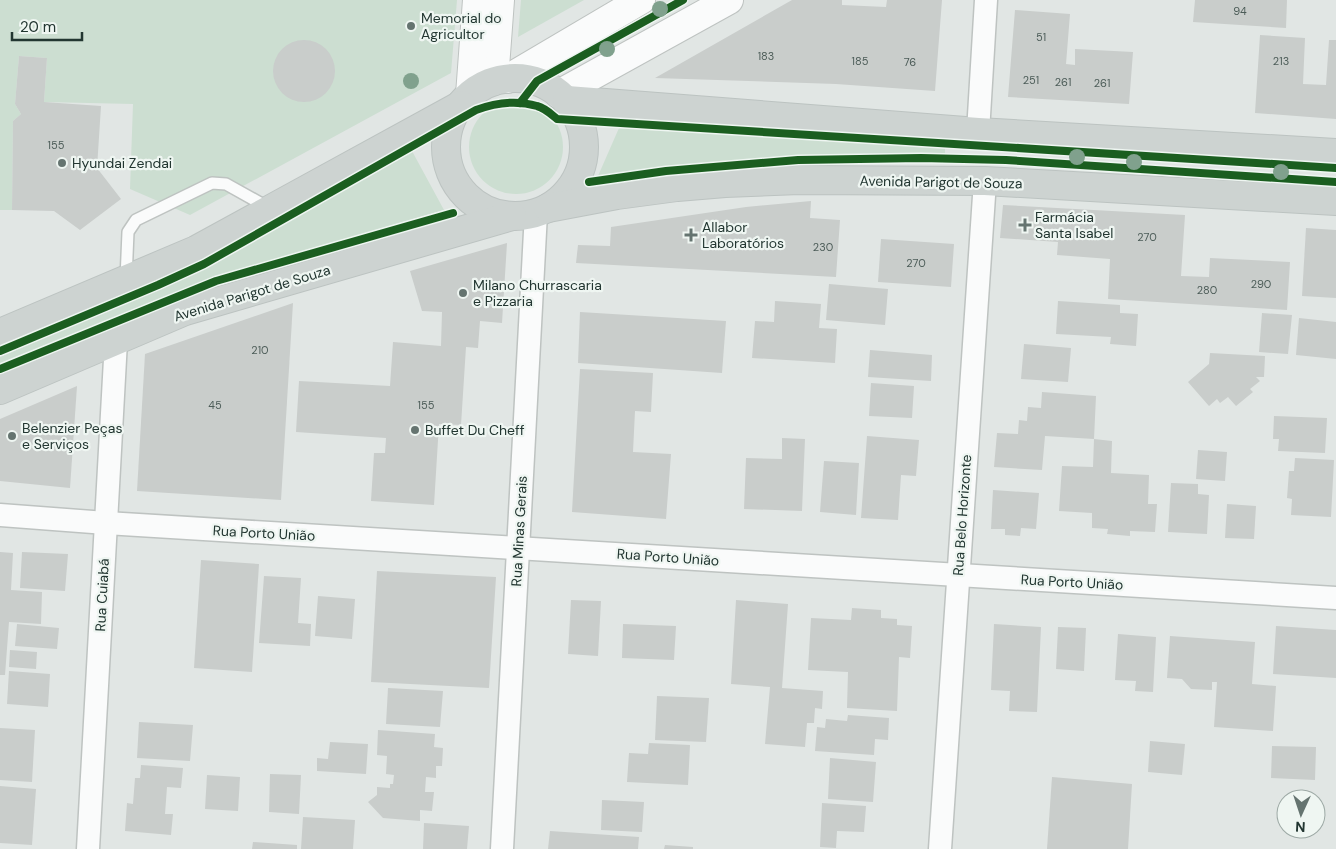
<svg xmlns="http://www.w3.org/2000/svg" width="1336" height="849" font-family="'DM Sans',sans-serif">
<rect width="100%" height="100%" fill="#e1e6e4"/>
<g fill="#ccded1">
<polygon points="0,0 457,0 451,73 190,215 130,189 133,104 44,102 47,58 19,56 15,104 21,114 13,121 12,210 0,210"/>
<polygon points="521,0 584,0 518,37"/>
<circle cx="516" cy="147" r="47"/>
<polygon points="619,128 945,147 945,154 803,155 663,167 598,176"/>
<polygon points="412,151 444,210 215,277 0,365 0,357 209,267"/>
</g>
<g fill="#c9cdcb">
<polygon points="792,0 842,0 842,5 886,7 887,0 942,0 935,91 836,84 655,78"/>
<polygon points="1195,0 1287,0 1286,28 1193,22"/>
<polygon points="1015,10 1070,14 1066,64 1075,65 1075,49 1133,52 1129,104 1008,97"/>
<polygon points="1260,35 1305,38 1303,84 1326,85 1329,40 1336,40 1336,119 1255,113"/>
<circle cx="304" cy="71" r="31"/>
<polygon points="19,56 47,58 44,102 101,106 97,168 121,199 80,230 54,211 12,210 13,121 21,114 15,104"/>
<polygon points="811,201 810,218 840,220 836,277 576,263 578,245 610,246 611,227 746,207"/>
<polygon points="1003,205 1185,215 1181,276 1209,277 1210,258 1290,262 1287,310 1108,299 1110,259 1057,255 1058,242 1000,238"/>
<polygon points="1306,228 1336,230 1336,298 1302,296"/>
<polygon points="881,239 954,244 951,287 878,282"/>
<polygon points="507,243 502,323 480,321 478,348 466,347 461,425 439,424 434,505 371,501 374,453 385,453 386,438 296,432 299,381 390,386 393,342 441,346 442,312 422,311 410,271"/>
<polygon points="829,284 888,289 885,325 826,320"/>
<polygon points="775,301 821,304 819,328 837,329 835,363 752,358 755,321 774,322"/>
<polygon points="1058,301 1120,305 1120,313 1138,314 1136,346 1110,344 1111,337 1056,334"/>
<polygon points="293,303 281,500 137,491 145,354"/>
<polygon points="580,312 726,321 722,373 578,363"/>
<polygon points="1262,313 1292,315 1288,354 1259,352"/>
<polygon points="1299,318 1336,322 1336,359 1296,355"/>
<polygon points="1024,344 1071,348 1068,382 1021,379"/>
<polygon points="870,350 932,355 931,381 868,377"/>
<polygon points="1210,353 1265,356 1264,377 1256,377 1260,381 1250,389 1253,392 1236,406 1228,397 1220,403 1217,399 1209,406 1188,382 1209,364"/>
<polygon points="580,369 653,373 651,412 635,411 633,452 671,454 666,519 572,512"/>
<polygon points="871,383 914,386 912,418 869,416"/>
<polygon points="77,386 70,488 0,481 0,419"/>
<polygon points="1042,392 1096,396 1094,439 1045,436 1042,470 994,467 997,433 1018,434 1019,420 1027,421 1028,407 1041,408"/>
<polygon points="1274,416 1327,418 1325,453 1278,451 1279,439 1273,439"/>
<polygon points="867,436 919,440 916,476 901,475 898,520 861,518"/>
<polygon points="782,438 805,439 802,511 744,509 746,458 782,459"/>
<polygon points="1094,439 1112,441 1111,473 1149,475 1148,504 1157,504 1155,532 1130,531 1130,536 1107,534 1108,529 1092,528 1092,513 1059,511 1062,466 1093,467"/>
<polygon points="1198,450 1227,452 1225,481 1196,479"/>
<polygon points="1295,458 1334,460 1331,517 1291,515 1292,499 1287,498 1289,471 1294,471"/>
<polygon points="824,461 859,463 856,515 820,512"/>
<polygon points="1171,483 1198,484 1198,494 1209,495 1207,534 1168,532"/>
<polygon points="993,490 1039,493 1036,529 1021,528 1020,536 1005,535 1005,529 991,529"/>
<polygon points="1227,504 1256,506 1254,539 1225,538"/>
<polygon points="0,552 13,553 11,590 42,592 41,624 9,622 5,675 0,675"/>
<polygon points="22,552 68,554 65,591 20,588"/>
<polygon points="201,560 259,564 252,672 194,668"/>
<polygon points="377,571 496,577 489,688 371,682"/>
<polygon points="264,576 301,578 298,623 311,624 310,646 259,643"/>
<polygon points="318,596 355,599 352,639 315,636"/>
<polygon points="571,600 601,601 598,656 568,654"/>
<polygon points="736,600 788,604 782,688 823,691 822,709 815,708 814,723 807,723 805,747 765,744 770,687 731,684"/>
<polygon points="852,608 881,610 881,618 897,619 897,625 912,626 910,658 899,657 897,711 847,708 848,672 808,670 811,618 851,620"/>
<polygon points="17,624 59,628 57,649 15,646"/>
<polygon points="623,624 676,626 674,660 622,658"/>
<polygon points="994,624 1041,627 1037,712 1009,711 1010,691 991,690"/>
<polygon points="1276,626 1336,630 1336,678 1273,674"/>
<polygon points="1058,627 1086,628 1084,671 1056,669"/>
<polygon points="1118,634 1156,637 1153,692 1135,691 1136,681 1115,680"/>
<polygon points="1170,636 1255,642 1252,684 1276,686 1273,731 1214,727 1217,682 1212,682 1212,690 1191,689 1182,679 1167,678"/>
<polygon points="10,650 37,652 36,669 9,667"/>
<polygon points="9,671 50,674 48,707 7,704"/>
<polygon points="388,688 443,691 440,727 386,724"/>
<polygon points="657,696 709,698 706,742 655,740"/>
<polygon points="848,715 889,718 888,740 875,739 874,755 815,751 817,727 825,728 826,719 847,721"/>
<polygon points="139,722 193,725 190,761 137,758"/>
<polygon points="0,728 35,730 32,782 0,780"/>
<polygon points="378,730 435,734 434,747 443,748 442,766 436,766 436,778 426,777 425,792 434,792 432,811 420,810 420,821 383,818 368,802 377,795 377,787 390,788 390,784 393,784 394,775 386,774 387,756 377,755"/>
<polygon points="1150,741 1185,744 1182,775 1148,772"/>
<polygon points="330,742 368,744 366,774 317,771 317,758 328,759"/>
<polygon points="649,743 690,745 688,785 627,782 629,753 648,754"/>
<polygon points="1272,746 1316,747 1315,780 1271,778"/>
<polygon points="830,758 876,762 873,802 828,799"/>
<polygon points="141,765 183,768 181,788 167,787 165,814 173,814 171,835 125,831 127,803 133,804 135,778 140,778"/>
<polygon points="270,774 301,775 299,814 269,812"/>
<polygon points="207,775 240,777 238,811 205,809"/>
<polygon points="1052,777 1132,784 1128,849 1047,849"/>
<polygon points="0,786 36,789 32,845 0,843"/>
<polygon points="602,800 644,802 642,832 601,830"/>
<polygon points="822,803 866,806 864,832 837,831 836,848 820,847"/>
<polygon points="303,817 355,820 353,849 301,849"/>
<polygon points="424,823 469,826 467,849 423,849"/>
<polygon points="550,831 639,837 638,849 548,849"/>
<polygon points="253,842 297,845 297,849 252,849"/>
<polygon points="665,845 693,847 693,849 664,849"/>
</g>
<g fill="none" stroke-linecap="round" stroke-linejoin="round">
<g stroke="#bec3c1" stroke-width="14">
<polyline id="service" points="126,279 128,232 136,220 212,183 226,184 269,208"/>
</g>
<g stroke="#bec3c1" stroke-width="25">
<g id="minor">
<polyline points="978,132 986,0"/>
<polyline points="0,515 106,523 1336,598"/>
<polyline points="88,849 116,341"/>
<polyline points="502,849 536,213"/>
<polyline points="940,849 985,181"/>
</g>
</g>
<g stroke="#bec3c1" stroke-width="30">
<g id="tertiary">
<polyline points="494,81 500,0"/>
<polyline points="470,95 477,0"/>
</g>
</g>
<g stroke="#bec3c1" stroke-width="30">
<g id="secondary">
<polyline points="507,79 641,0"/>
<polyline points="559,94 729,0"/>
</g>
</g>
<g stroke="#bcc3c1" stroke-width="30">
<g id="primary">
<circle cx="515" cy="147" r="69"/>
<polyline points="567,100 978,132 1336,153"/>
<polyline points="548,208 617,195 677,187 725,183 799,180 985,181 1336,201"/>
<polyline points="0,333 196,250 461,105"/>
<polyline points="0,390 185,311 512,216"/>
</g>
</g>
<use href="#service" stroke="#fafbfb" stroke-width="11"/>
<use href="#minor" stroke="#fafbfb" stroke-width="22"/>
<use href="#tertiary" stroke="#fafbfb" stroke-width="28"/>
<use href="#secondary" stroke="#fafbfb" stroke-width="28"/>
<use href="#primary" stroke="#cdd3d1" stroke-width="28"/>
<g stroke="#eff6f2" stroke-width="11">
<g id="cycleway">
<polyline points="520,103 537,81 683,0"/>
<polyline points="589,182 666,171 798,160 921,158 1006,160 1336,182"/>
<path d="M0,351L158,285L204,264L476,110C495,103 517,100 537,106C545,108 551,114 557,119L1336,168"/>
<polyline points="0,369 216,281 453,213"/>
</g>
</g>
<use href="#cycleway" stroke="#1b5e20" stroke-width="8"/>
</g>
<g fill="#80a18d">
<circle cx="660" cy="9" r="8"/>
<circle cx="607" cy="49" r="8"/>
<circle cx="411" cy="81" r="8"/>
<circle cx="1077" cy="157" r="8"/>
<circle cx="1134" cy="162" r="8"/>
<circle cx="1281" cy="172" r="8"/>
</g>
<g fill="#657470" stroke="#eff6f2" stroke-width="2">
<circle cx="411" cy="26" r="5"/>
<circle cx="62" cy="163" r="5"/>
<path d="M1022.5 217.5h5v5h5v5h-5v5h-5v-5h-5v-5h5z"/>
<path d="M688.5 227.5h5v5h5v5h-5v5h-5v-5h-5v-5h5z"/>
<circle cx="463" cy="293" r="5"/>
<circle cx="415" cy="430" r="5"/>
<circle cx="12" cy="436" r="5"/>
</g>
<g text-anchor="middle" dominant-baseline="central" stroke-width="4.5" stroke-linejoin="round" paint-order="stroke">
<g font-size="11" fill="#4c5c58">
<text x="1240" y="11">94</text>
<text x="1041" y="37">51</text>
<text x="766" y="56">183</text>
<text x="860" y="61">185</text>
<text x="1281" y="61">213</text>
<text x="910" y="62">76</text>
<text x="1031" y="80">251</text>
<text x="1063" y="82">261</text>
<text x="1102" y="83">261</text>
<text x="56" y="145">155</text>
<text x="1147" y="237">270</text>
<text x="823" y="247">230</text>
<text x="916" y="263">270</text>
<text x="1261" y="284">290</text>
<text x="1207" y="290">280</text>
<text x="260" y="350">210</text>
<text x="215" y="405">45</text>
<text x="426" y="405">155</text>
</g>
<g font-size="14" fill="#223631" stroke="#eff6f2" text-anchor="start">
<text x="421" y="18">Memorial do<tspan x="421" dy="16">Agricultor</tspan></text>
<text x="72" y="163">Hyundai Zendai</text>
<text x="1035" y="217">Farmácia<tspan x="1035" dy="16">Santa Isabel</tspan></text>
<text x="702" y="227">Allabor<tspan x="702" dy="16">Laboratórios</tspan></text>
<text x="473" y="285">Milano Churrascaria<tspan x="473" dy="16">e Pizzaria</tspan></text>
<text x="22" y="428">Belenzier Peças<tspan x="22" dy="16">e Serviços</tspan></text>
<text x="425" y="430">Buffet Du Cheff</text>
</g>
<g font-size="14" fill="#223631" stroke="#eff6f2">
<text transform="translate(941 182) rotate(1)">Avenida Parigot de Souza</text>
<text transform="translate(252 293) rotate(-17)">Avenida Parigot de Souza</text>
<text transform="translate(962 515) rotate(-86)">Rua Belo Horizonte</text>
<text transform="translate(519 531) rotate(-87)">Rua Minas Gerais</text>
<text transform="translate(264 533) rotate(3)">Rua Porto União</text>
<text transform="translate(668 557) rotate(4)">Rua Porto União</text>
<text transform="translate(1072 582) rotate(3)">Rua Porto União</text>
<text transform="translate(102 595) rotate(-87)">Rua Cuiabá</text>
</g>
</g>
<g transform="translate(1301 814) rotate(183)"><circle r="24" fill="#eff6f2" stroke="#9da9a5"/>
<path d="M0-4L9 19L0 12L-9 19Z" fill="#657470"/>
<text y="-8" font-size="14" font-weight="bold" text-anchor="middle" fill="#223631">N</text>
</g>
<path d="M12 32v8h70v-8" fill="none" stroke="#223631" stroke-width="2.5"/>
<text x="20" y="32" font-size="15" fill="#223631" stroke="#eff6f2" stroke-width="4" paint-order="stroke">20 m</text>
</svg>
